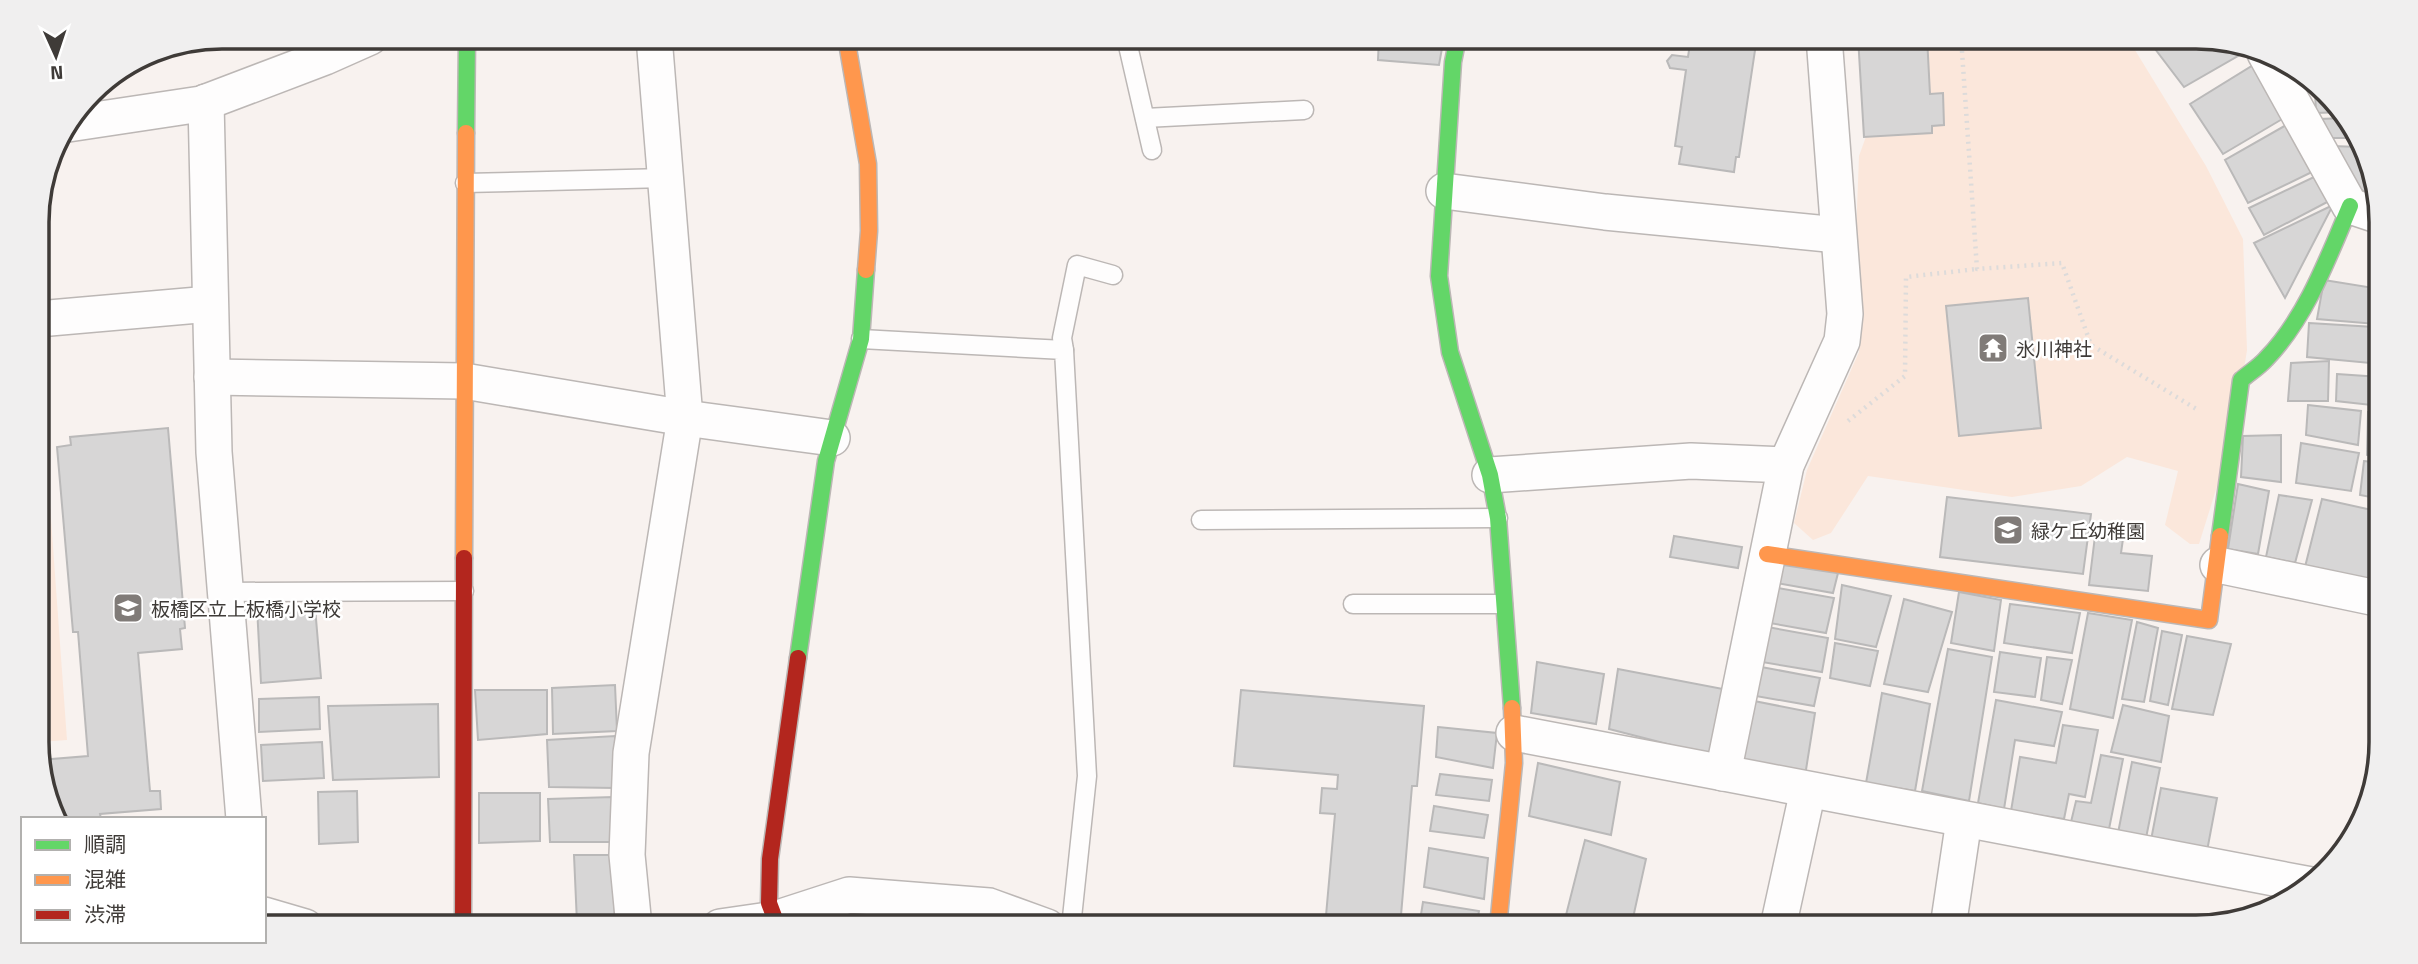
<svg xmlns="http://www.w3.org/2000/svg" width="2418" height="964" font-family="'Titillium Web','Noto Sans JP',sans-serif">
<rect width="100%" height="100%" fill="#f8f2ef"/>
<g fill="#fbe7db">
<polygon points="1902,37 2127,37 2206,166 2243,239 2247,350 2234,432 2199,544 2190,544 2165,525 2178,471 2127,457 2081,486 2012,497 1868,476 1831,533 1813,540 1794,523 1807,470 1859,352 1856,235 1859,156"/>
<polygon points="47,464 67,740 40,742 39,465"/>
</g>
<g fill="#d7d6d6" stroke="#bab9b9" stroke-width="2">
<polygon points="1379,37 1444,37 1439,65 1378,60"/>
<polygon points="1691,37 1757,37 1739,157 1736,157 1734,172 1679,164 1682,147 1675,146 1686,70 1670,68 1667,61 1672,55 1688,57"/>
<polygon points="1858,37 1927,37 1930,94 1943,93 1944,125 1932,126 1932,133 1864,137"/>
<polygon points="2146,37 2196,37 2248,45 2250,49 2184,87"/>
<polygon points="2255,64 2284,118 2223,154 2190,104"/>
<polygon points="2315,91 2318,91 2344,112 2316,113"/>
<polygon points="2346,118 2355,138 2321,138 2319,119"/>
<polygon points="2288,124 2314,171 2248,203 2225,160"/>
<polygon points="2332,146 2359,147 2378,194 2378,200 2338,175"/>
<polygon points="2316,176 2331,200 2264,235 2249,208"/>
<polygon points="2333,205 2285,298 2254,243"/>
<polygon points="2324,280 2380,289 2380,308 2376,324 2317,319"/>
<polygon points="2028,298 2041,428 1959,436 1946,306"/>
<polygon points="2309,323 2374,327 2370,363 2307,357"/>
<polygon points="2329,361 2328,401 2288,401 2291,363"/>
<polygon points="2337,374 2380,377 2380,406 2336,401"/>
<polygon points="2308,405 2361,411 2358,445 2306,435"/>
<polygon points="2368,412 2380,412 2380,457 2367,455"/>
<polygon points="168,428 185,628 180,629 182,649 138,653 150,791 160,791 161,809 100,814 101,819 60,819 40,778 40,760 88,756 78,632 73,632 57,447 71,445 70,437"/>
<polygon points="2281,435 2281,482 2241,477 2243,436"/>
<polygon points="2301,443 2359,453 2351,491 2296,483"/>
<polygon points="2364,461 2380,463 2381,499 2360,495"/>
<polygon points="2238,484 2269,491 2258,554 2228,549"/>
<polygon points="2279,495 2312,500 2295,563 2266,557"/>
<polygon points="1947,497 2091,514 2083,574 1940,557"/>
<polygon points="2322,499 2381,512 2381,583 2305,567"/>
<polygon points="1674,536 1742,547 1738,568 1670,557"/>
<polygon points="2095,536 2123,539 2121,553 2152,556 2148,591 2089,585"/>
<polygon points="1775,560 1839,569 1833,593 1771,582"/>
<polygon points="1842,585 1891,596 1876,647 1835,639"/>
<polygon points="1772,587 1834,598 1826,633 1764,622"/>
<polygon points="1959,592 2001,600 1994,651 1951,643"/>
<polygon points="1904,599 1952,612 1928,692 1884,684"/>
<polygon points="2010,604 2080,613 2072,653 2004,643"/>
<polygon points="257,607 315,607 321,678 261,683"/>
<polygon points="2088,613 2132,620 2113,718 2070,709"/>
<polygon points="2137,622 2158,628 2144,702 2122,699"/>
<polygon points="1762,626 1828,638 1822,672 1756,661"/>
<polygon points="2162,631 2182,635 2168,705 2150,701"/>
<polygon points="2187,636 2231,644 2213,715 2172,709"/>
<polygon points="1835,643 1878,651 1870,686 1830,678"/>
<polygon points="1948,649 1992,657 1969,801 1922,791"/>
<polygon points="2000,652 2041,658 2035,697 1994,692"/>
<polygon points="2047,657 2072,660 2062,704 2041,700"/>
<polygon points="1537,662 1604,674 1596,724 1531,713"/>
<polygon points="1756,666 1820,678 1814,706 1750,695"/>
<polygon points="1618,669 1723,689 1710,755 1609,729"/>
<polygon points="615,685 617,731 553,734 552,688"/>
<polygon points="475,690 547,690 547,734 478,740"/>
<polygon points="1241,690 1424,706 1417,786 1412,786 1400,927 1325,927 1335,814 1320,813 1322,788 1337,789 1338,775 1234,766"/>
<polygon points="1882,693 1930,704 1915,791 1866,783"/>
<polygon points="319,697 320,729 259,732 259,699"/>
<polygon points="1749,700 1815,713 1805,776 1736,764"/>
<polygon points="1996,700 2062,712 2054,746 2015,740 2004,809 1978,803"/>
<polygon points="438,704 439,777 333,780 328,706"/>
<polygon points="2123,705 2169,716 2161,762 2111,752"/>
<polygon points="2063,725 2098,730 2085,797 2069,794 2064,819 2011,811 2020,757 2056,763"/>
<polygon points="1438,727 1497,733 1493,768 1436,757"/>
<polygon points="615,736 615,788 549,787 547,740"/>
<polygon points="322,742 324,778 263,781 261,745"/>
<polygon points="2101,755 2123,759 2109,829 2071,822 2076,801 2091,803"/>
<polygon points="2132,762 2160,768 2146,838 2118,833"/>
<polygon points="1538,763 1620,782 1611,835 1529,816"/>
<polygon points="1440,774 1492,780 1489,801 1436,795"/>
<polygon points="2161,788 2217,798 2207,851 2151,840"/>
<polygon points="357,791 358,842 319,844 318,792"/>
<polygon points="479,793 540,793 540,841 479,843"/>
<polygon points="613,797 613,842 550,842 548,799"/>
<polygon points="1434,806 1488,815 1484,838 1430,831"/>
<polygon points="1585,840 1646,859 1631,927 1563,927"/>
<polygon points="1429,848 1488,858 1484,899 1424,887"/>
<polygon points="574,855 613,855 615,921 577,923"/>
<polygon points="1423,902 1479,911 1476,927 1419,927"/>
</g>
<g fill="none" stroke-linecap="round" stroke-linejoin="round">
<g stroke="#bcb7b5" stroke-width="21">
<g id="lane">
<polyline points="1126,37 1152,150"/>
<polyline points="1145,118 1304,110"/>
<polyline points="465,183 666,178"/>
<polyline points="861,339 1064,350 1087,776 1071,927"/>
<polyline points="1064,350 1062,338 1077,265 1113,275"/>
<polyline points="1201,520 1498,518"/>
<polyline points="226,592 464,591"/>
<polyline points="1353,604 1503,604"/>
</g>
</g>
<g stroke="#bcb7b5" stroke-width="38">
<g id="street">
<polyline points="2265,53 2350,206 2380,216"/>
<polyline points="206,102 214,452 244,819"/>
<polyline points="68,124 201,104 325,57 370,37"/>
<polyline points="1444,191 1605,212 1838,235"/>
<polyline points="38,319 210,304"/>
<polyline points="212,377 464,381 685,418 832,438"/>
<polyline points="1490,475 1691,461 1786,465"/>
<polyline points="2218,565 2381,599"/>
<polyline points="1514,733 2311,885"/>
<polyline points="1723,773 1786,465 1842,341 1845,314 1824,37"/>
<polyline points="264,915 305,927"/>
<polyline points="634,927 627,855 631,753 685,418 654,37"/>
<polyline points="720,927 775,919 849,895 989,906 1047,927"/>
<polyline points="1778,927 1808,790"/>
<polyline points="1948,927 1964,820"/>
</g>
</g>
<g stroke="#bcb7b5" stroke-width="19">
<g id="fast">
<polyline points="1458,37 1453,62 1439,276 1450,352 1490,475 1498,518 1512,708"/>
<polyline points="466,133 467,37"/>
<path d="M2220,536L2241,380C2249,373 2259,367 2266,359C2306,318 2328,258 2350,206"/>
<polyline points="798,658 826,461 861,339 866,270"/>
</g>
</g>
<g stroke="#bcb7b5" stroke-width="19">
<g id="slow">
<polyline points="846,37 868,164 869,231 866,270"/>
<polyline points="1767,554 2209,620 2220,536"/>
<polyline points="464,558 466,133"/>
<polyline points="1498,927 1514,763 1512,708"/>
</g>
</g>
<g stroke="#bcb7b5" stroke-width="19">
<g id="jam">
<polyline points="463,927 464,558"/>
<polyline points="778,927 769,903 770,859 798,658"/>
</g>
</g>
<g stroke="#dddbda" stroke-width="4.5" stroke-dasharray="2 5" stroke-linecap="butt">
<polyline points="1961,37 1977,269 2062,263 2091,345 2198,410"/>
<polyline points="1848,421 1905,376 1906,277 1977,269"/>
</g>
<use href="#lane" stroke="#fefdfd" stroke-width="18"/>
<use href="#street" stroke="#fefdfd" stroke-width="35"/>
<use href="#fast" stroke="#63d668" stroke-width="16"/>
<use href="#slow" stroke="#ff974d" stroke-width="16"/>
<use href="#jam" stroke="#b3261e" stroke-width="16"/>
</g>
<defs>
<g id="temple-square" transform="scale(1.575)"><rect x="-9" y="-9" width="18" height="18" rx="4" fill="#807b78" stroke="#fff"/><path d="M0-6L5-2H3V0L6.5 2.5H4V6H1.5V3h-3V6H-4V2.5H-6.5L-3 0V-2H-5Z" fill="#fff"/></g>
<g id="school-square" transform="scale(1.575)"><rect x="-9" y="-9" width="18" height="18" rx="4" fill="#807b78" stroke="#fff"/><path d="M0-5L7-2L0 1L-7-2ZM-4 1L0 2.5L4 1V4Q0 6-4 4Z" fill="#fff"/></g>
</defs>
<g fill-rule="evenodd">
<use href="#temple-square" x="1993" y="348"/>
<use href="#school-square" x="2008" y="530"/>
<use href="#school-square" x="128" y="608"/>
</g>
<g text-anchor="middle" dominant-baseline="central" stroke-width="5" stroke-linejoin="round" paint-order="stroke">
<g font-size="19" fill="#3f3b38" stroke="#fff" text-anchor="start">
<text x="2016" y="348">氷川神社</text>
<text x="2031" y="530">緑ケ丘幼稚園</text>
<text x="151" y="608">板橋区立上板橋小学校</text>
</g>
</g>
<path d="M0 0H2418V964H0ZM222 49H2196A173 173 0 0 1 2369 222V742A173 173 0 0 1 2196 915H222A173 173 0 0 1 49 742V222A173 173 0 0 1 222 49Z" fill="#f0efef" fill-rule="evenodd"/>
<path fill="none" stroke="#3f3b38" stroke-width="3.5" d="M222 49H2196A173 173 0 0 1 2369 222V742A173 173 0 0 1 2196 915H222A173 173 0 0 1 49 742V222A173 173 0 0 1 222 49Z"/>
<rect x="21" y="817" width="245" height="126" fill="#ffffff" stroke="#b2b1af" stroke-width="2"/>
<rect x="35" y="840" width="35" height="10" fill="#63d668" stroke="#b2b1af" stroke-width="2"/>
<text x="84" y="852" font-size="21" fill="#3f3b38">順調</text>
<rect x="35" y="875" width="35" height="10" fill="#ff974d" stroke="#b2b1af" stroke-width="2"/>
<text x="84" y="887" font-size="21" fill="#3f3b38">混雑</text>
<rect x="35" y="910" width="35" height="10" fill="#b3261e" stroke="#b2b1af" stroke-width="2"/>
<text x="84" y="922" font-size="21" fill="#3f3b38">渋滞</text>
<g transform="translate(56 56) rotate(177)" stroke="#ffffff" stroke-width="5" paint-order="stroke">
<path d="M0-5L12 26L0 18L-12 26Z" fill="#3f3b38"/>
<text y="-10" font-size="19" font-weight="bold" text-anchor="middle" fill="#3f3b38">N</text>
</g>
</svg>
